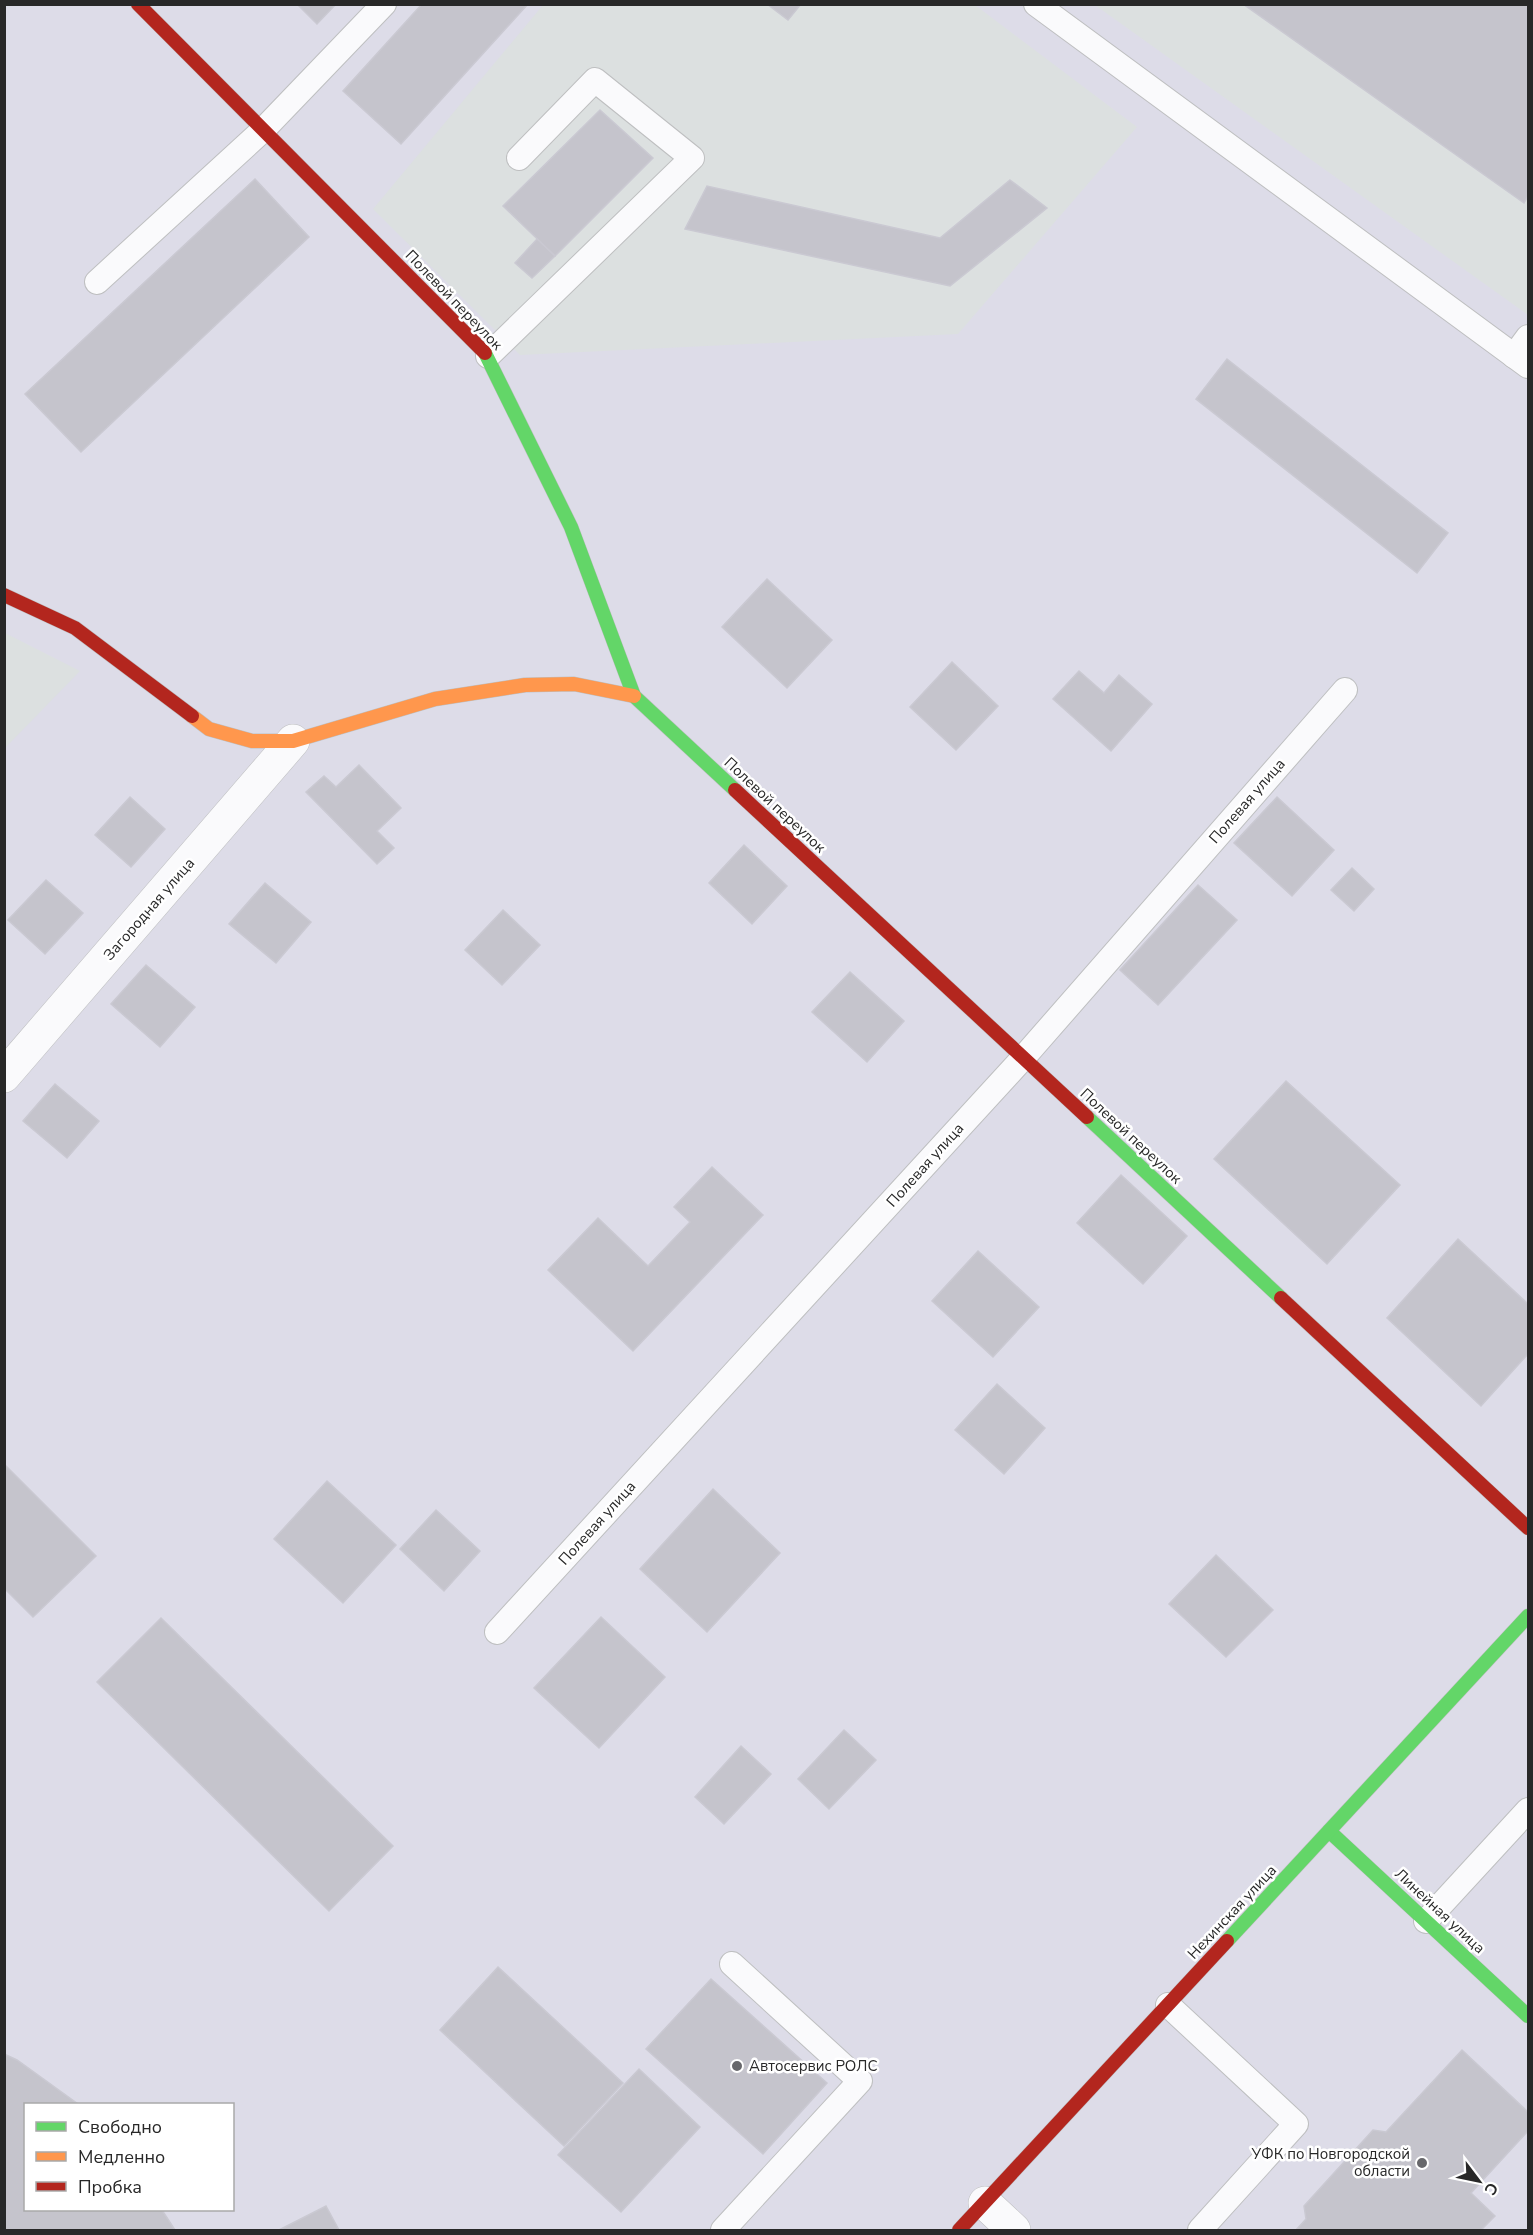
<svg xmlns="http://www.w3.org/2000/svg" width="1533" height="2235" font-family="'Nunito Sans',sans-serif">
<rect width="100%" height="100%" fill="#dddce8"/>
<g fill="#dce0e0">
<polygon points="543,5 975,5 1137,127 958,334 520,355 373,209"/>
<polygon points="1095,5 1528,5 1528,315"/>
<polygon points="5,633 80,671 5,748"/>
</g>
<g fill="#c5c4cc" stroke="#cac9d2" stroke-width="1.5">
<polygon points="297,4 336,4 317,24"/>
<polygon points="422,4 528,4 401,144 343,91"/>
<polygon points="767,4 801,4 788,20"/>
<polygon points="1243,4 1528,4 1528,196 1524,203"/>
<polygon points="600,110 653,158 555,256 503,206"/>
<polygon points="255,179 309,237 81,452 25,394"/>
<polygon points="1010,180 1047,208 950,286 685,229 707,186 940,238"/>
<polygon points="537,239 555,256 532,278 515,263"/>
<polygon points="1227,359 1448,533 1417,573 1196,399"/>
<polygon points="767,579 832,640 787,688 722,627"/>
<polygon points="952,662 998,706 956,750 910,707"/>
<polygon points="1079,671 1104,693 1119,675 1152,704 1111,751 1053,699"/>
<polygon points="359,765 401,808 377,831 394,848 377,864 306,792 324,776 336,787"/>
<polygon points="130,797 165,829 131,867 95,835"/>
<polygon points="1277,797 1334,850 1292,896 1234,843"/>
<polygon points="744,845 787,886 752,924 709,883"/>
<polygon points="1352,868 1374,889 1354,911 1331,890"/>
<polygon points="46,880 83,913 45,954 8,920"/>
<polygon points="265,883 311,922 276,963 229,924"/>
<polygon points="1198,885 1237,920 1158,1005 1120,970"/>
<polygon points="503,910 540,945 502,985 465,950"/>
<polygon points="146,965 195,1007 160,1047 111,1004"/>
<polygon points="850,972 904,1021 867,1062 812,1012"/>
<polygon points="1286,1081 1400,1185 1327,1264 1214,1159"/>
<polygon points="55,1084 99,1121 67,1158 23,1121"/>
<polygon points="712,1167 763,1215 633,1351 548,1270 598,1218 648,1266 690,1222 674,1207"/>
<polygon points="1121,1175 1187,1236 1143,1284 1077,1223"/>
<polygon points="1458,1239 1528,1304 1528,1354 1481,1406 1387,1318"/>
<polygon points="978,1251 1039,1307 993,1357 932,1301"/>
<polygon points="997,1384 1045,1428 1004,1474 955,1430"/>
<polygon points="4,1464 96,1556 33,1617 4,1588"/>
<polygon points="327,1481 396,1545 343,1603 274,1539"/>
<polygon points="713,1489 780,1553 707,1632 640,1569"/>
<polygon points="436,1510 480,1551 444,1591 400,1549"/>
<polygon points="1216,1555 1273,1610 1226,1657 1169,1604"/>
<polygon points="601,1617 665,1677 599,1748 534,1688"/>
<polygon points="161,1618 393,1846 329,1911 97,1682"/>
<polygon points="844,1730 876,1760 829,1809 798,1779"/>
<polygon points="741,1746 771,1774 724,1824 695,1797"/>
<polygon points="498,1967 623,2083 564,2146 440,2030"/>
<polygon points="711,1979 827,2083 763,2154 646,2049"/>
<polygon points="1462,2050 1528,2112 1528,2131 1471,2193 1495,2216 1481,2230 1296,2230 1306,2219 1304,2206 1373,2130 1386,2132"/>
<polygon points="4,2054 17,2060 78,2104 26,2104 26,2210 162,2210 175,2230 4,2230"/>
<polygon points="639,2069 700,2127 621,2212 558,2155"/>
<polygon points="326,2206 339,2230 279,2230"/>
</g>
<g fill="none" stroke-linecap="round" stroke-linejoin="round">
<g stroke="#bebfc0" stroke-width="26">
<g id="lane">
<polyline points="1036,4 1528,366"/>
<polyline points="97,282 263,130 384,4"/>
<polyline points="488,356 692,158 595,80 519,158"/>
<polyline points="1514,356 1528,337"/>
<polyline points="497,1632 1023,1058 1345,690"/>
<polyline points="1426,1921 1528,1810"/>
<polyline points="1168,2005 1296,2124 1200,2230"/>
<polyline points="723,2230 860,2081 732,1964"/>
</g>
</g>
<g stroke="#bebfc0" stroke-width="34">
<g id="street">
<polyline points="4,1076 293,741"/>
<polyline points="985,2203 1014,2230"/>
</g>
</g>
<g stroke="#bebfc0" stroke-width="15">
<g id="fast">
<polyline points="485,353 571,527 634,696 735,790"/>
<polyline points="1087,1117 1281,1298"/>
<polyline points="1329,1831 1528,2016"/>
<polyline points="1227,1941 1528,1616"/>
</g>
</g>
<g stroke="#bebfc0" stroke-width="15">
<polyline id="slow" points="192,716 209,729 252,741 293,741 435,699 525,685 574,684 634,696"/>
</g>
<g stroke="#bebfc0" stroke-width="15">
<g id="jam">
<polyline points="138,4 485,353"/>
<polyline points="4,595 75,628 192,716"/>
<polyline points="735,790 1087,1117"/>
<polyline points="1281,1298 1528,1528"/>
<polyline points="959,2230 1227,1941"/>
</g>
</g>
<use href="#lane" stroke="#fafafc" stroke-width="24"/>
<use href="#street" stroke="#fafafc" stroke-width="33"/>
<use href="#fast" stroke="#63d668" stroke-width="14"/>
<use href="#slow" stroke="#ff974d" stroke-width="14"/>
<use href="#jam" stroke="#b3261e" stroke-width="14"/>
</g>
<g fill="#67676b" stroke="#fff" stroke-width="2">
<circle cx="737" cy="2066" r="6"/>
<circle cx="1422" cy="2163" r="6"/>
</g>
<g text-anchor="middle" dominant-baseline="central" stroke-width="5" stroke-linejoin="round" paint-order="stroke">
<g font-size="15" fill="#282828" stroke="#fff">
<text transform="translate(454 300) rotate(46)">Полевой переулок</text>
<text transform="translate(1247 801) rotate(-49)">Полевая улица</text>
<text transform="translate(775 805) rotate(43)">Полевой переулок</text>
<text transform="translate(149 909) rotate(-49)">Загородная улица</text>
<text transform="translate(1131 1136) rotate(43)">Полевой переулок</text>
<text transform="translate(925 1165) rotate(-48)">Полевая улица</text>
<text transform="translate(597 1523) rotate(-48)">Полевая улица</text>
<text transform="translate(1440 1911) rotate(43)">Линейная улица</text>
<text transform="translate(1232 1912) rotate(-47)">Нехинская улица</text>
</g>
<g font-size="15" fill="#282828" stroke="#fff" text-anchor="start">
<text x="749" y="2066">Автосервис РОЛС</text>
<text x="1410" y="2154" text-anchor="end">УФК по Новгородской<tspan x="1410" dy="17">области</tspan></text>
</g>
</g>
<rect width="1533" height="2235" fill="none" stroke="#282828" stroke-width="12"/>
<rect x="24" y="2103" width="210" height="108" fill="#ffffff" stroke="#a9a9a9" stroke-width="1.5"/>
<rect x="36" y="2122" width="30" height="9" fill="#63d668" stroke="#a9a9a9" stroke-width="1.5"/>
<text x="78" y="2133" font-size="18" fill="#282828">Свободно</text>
<rect x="36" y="2152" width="30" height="9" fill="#ff974d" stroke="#a9a9a9" stroke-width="1.5"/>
<text x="78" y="2163" font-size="18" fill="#282828">Медленно</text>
<rect x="36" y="2182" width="30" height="9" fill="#b3261e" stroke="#a9a9a9" stroke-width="1.5"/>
<text x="78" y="2193" font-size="18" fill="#282828">Пробка</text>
<g transform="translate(1479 2181) rotate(122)" stroke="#ffffff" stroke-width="4.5" paint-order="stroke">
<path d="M0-4.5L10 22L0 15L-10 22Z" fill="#282828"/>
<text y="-9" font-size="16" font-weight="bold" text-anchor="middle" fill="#282828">С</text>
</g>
</svg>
